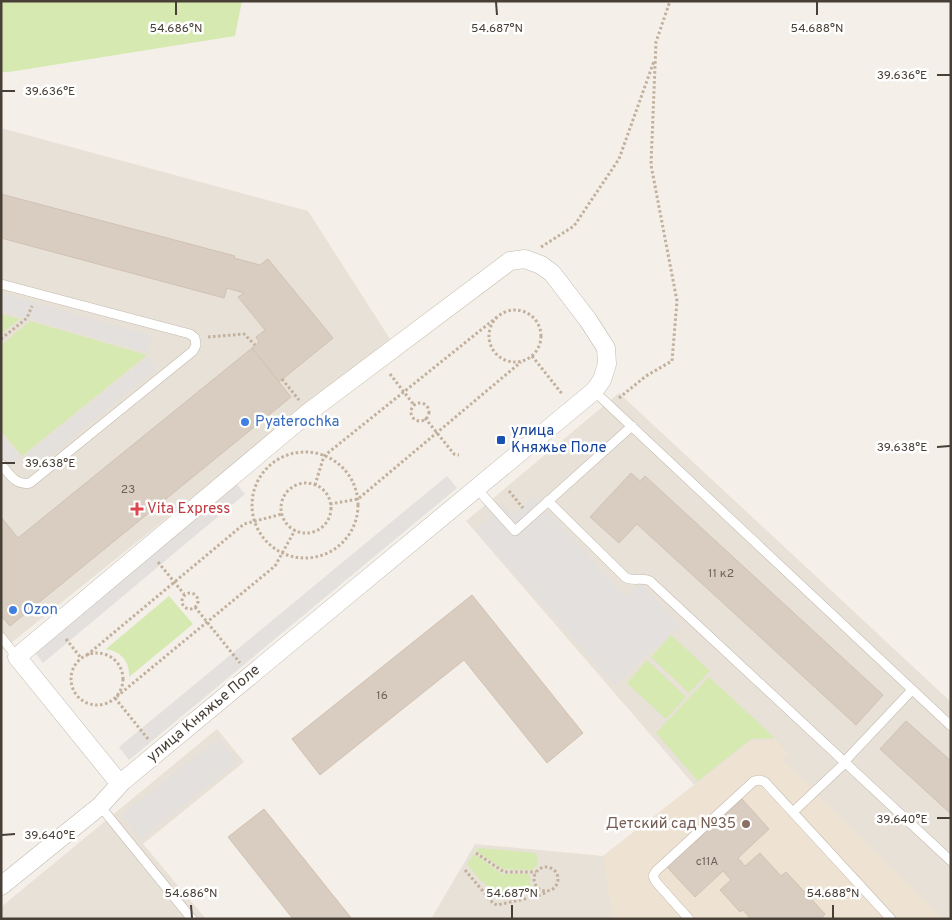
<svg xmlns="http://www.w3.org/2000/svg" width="952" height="920" font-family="Overpass,sans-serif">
<rect width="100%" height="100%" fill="#f4f0e9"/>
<g fill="#e8e1d7">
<polygon points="1,128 308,211 390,339 1,651"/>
<polygon points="619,393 951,702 951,919 431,919 475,844 603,856 694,785 466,521"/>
<polygon points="217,729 244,762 143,844 206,919 1,919 1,907"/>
</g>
<polygon fill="#eee3d2" points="776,740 789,754 782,760 944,919 613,919 603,856 751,741"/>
<g fill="#d6e9b1">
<polygon points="1,1 242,1 235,36 9,72 1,72"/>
<polygon points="1,314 20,319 1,334"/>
<polygon points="30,321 147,355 22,456 1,431 1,345"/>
<path d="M169,596L193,624L129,677C130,661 121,652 106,649Z"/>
<polygon points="671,635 710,671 689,693 651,657"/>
<polygon points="647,660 686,697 666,719 627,683"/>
<polygon points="709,677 775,738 751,739 698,781 656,733"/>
<polygon points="479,848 536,853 538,864 532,870 503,869 476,851"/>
<path d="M474,854L502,874H530V883L536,892C501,899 487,891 467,864Z"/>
</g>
<g fill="#e3e0dd">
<polygon points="1,293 152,336 147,352 1,311"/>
<polygon points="148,357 157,368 33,470 23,458"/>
<polygon points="1,434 20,457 10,466 1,456"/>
<polygon points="447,476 457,488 129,760 119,747"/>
<polygon points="235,482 245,494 43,663 33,650"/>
<polygon points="534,496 625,597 641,583 680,626 615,685 475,530 503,505 513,515"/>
<polygon points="219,738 237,762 141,839 122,815"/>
</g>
<g fill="#d9cdc1" stroke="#d1c1b1">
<polygon points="1,194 235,256 234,258 260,265 268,259 333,338 279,382 252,348 259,342 256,337 265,330 238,297 244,293 227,288 224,298 1,238"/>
<polygon points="252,348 291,397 10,626 1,616 1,517 18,538"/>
<polygon points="631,473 640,481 645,476 883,695 856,725 637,524 619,543 590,517"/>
<polygon points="472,595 583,733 547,763 464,660 320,775 292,739"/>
<polygon points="906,721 951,761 951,814 880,749"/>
<polygon points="742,799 769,829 738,858 745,866 760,853 781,876 786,872 825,914 821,919 751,919 743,910 740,912 720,890 731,880 723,871 695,897 667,867"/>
<polygon points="264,809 352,919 293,919 228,837"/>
</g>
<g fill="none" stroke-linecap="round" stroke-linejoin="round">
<g stroke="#c3b9ae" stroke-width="10">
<g id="service">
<path d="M1,284L190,334L195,338L196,345L193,351L30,483C16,486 10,475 1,464"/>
<polyline points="594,391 951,726"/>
<polyline points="477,489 515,531 632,426"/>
<path d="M548,501L625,577C632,582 642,577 650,581L951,861"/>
<polyline points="1,637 17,657"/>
<polyline points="844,762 912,690"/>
<polyline points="100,806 192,919"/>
<polyline points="793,812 845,763"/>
<polyline points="689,919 656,882 653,876 656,871 754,781 760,780 765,782 891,919"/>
</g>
</g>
<g stroke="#c3b9ae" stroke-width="19">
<polyline id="minor" points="1,886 100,806 120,784 123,781 594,391 602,380 607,364 606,348 588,320 552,273 541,265 525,259 510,261 309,412 17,657 120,784"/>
</g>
<g stroke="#c2b09c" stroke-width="3" stroke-dasharray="2.5 2.5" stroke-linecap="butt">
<polyline points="541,247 574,226 619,159 654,61"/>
<circle cx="515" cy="336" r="26"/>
<polyline points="208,337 244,334 255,345"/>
<polyline points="1,339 27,318 32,306"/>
<polyline points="532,356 563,395"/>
<polyline points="390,374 414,405"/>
<polyline points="282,379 299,400"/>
<polyline points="619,398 646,376 672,361 677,301 651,165 656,42 670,1"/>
<circle cx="420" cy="412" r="9"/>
<polyline points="425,418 454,454 459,455"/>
<circle cx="305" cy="505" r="53"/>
<circle cx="306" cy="508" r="25"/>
<polyline points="315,485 324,456 497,317"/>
<polyline points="509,491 523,508"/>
<polyline points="330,504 358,499 521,362"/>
<polyline points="158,562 184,594"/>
<circle cx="190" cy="601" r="8"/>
<polyline points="195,607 240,663"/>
<polyline points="66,639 81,658"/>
<circle cx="97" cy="679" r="26"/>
<polyline points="87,655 244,524 282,514"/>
<polyline points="148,739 115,698 275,566 295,530"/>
<polyline points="476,853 504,872 536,872"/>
<circle cx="546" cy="879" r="12"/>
<polyline points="465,870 493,903 497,905 538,896 547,892"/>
</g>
<use href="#service" stroke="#fff" stroke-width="9"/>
<use href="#minor" stroke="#fff" stroke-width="18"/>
</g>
<path fill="none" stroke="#483f37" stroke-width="2" d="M176,2V15M496,2L497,15M817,2V15M937,75H950M2,91H15M937,447L950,446M2,463H15M937,818H950M2,835L15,834M191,905L192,918M512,905V918M833,905V918"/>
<g fill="#3f7fe0" stroke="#fff" stroke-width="2">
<circle cx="245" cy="422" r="5"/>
<circle cx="13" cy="610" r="5"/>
</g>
<rect fill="#1a4fb4" stroke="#fff" stroke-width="2" x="496" y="435" width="10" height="10" rx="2.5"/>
<path fill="#e0444e" stroke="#fff" stroke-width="2" d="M134.5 501.5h5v5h5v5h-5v5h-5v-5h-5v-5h5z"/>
<circle fill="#8d6e63" stroke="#fff" stroke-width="2" cx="746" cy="824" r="5"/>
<g text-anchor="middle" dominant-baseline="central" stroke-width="5" stroke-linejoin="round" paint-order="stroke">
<g font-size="12" fill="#6c625a">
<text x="128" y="490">23</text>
<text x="721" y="574">11 к2</text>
<text x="382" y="696">16</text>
<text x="707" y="862">с11А</text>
</g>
<g font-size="15" fill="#366cbe" stroke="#fff" text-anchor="start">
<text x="255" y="422">Pyaterochka</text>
<text x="23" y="610">Ozon</text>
</g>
<g font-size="15" fill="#164399" stroke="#fff" text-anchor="start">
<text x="511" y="431">улица<tspan x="511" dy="17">Княжье Поле</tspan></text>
</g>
<g font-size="15" fill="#be3a42" stroke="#fff" text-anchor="start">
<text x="147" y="509">Vita Express</text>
</g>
<g font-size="15" fill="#483f37" stroke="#fff">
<text transform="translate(204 714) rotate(-40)">улица Княжье Поле</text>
</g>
<g font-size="15" fill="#785e54" stroke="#fff" text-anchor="end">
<text x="736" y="824">Детский сад №35</text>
</g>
</g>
<g font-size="12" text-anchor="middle" fill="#483f37" stroke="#fff" stroke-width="5" stroke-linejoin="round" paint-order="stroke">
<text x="176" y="32">54.686°N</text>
<text x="497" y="32">54.687°N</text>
<text x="817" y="32">54.688°N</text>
<text x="902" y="79">39.636°E</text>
<text x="50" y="95">39.636°E</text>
<text x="902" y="451">39.638°E</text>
<text x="50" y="467">39.638°E</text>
<text x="902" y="823">39.640°E</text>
<text x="50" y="839">39.640°E</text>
<text x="191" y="897">54.686°N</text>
<text x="512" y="897">54.687°N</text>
<text x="833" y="897">54.688°N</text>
</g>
<rect width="952" height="920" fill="none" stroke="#483f37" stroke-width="5"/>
</svg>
